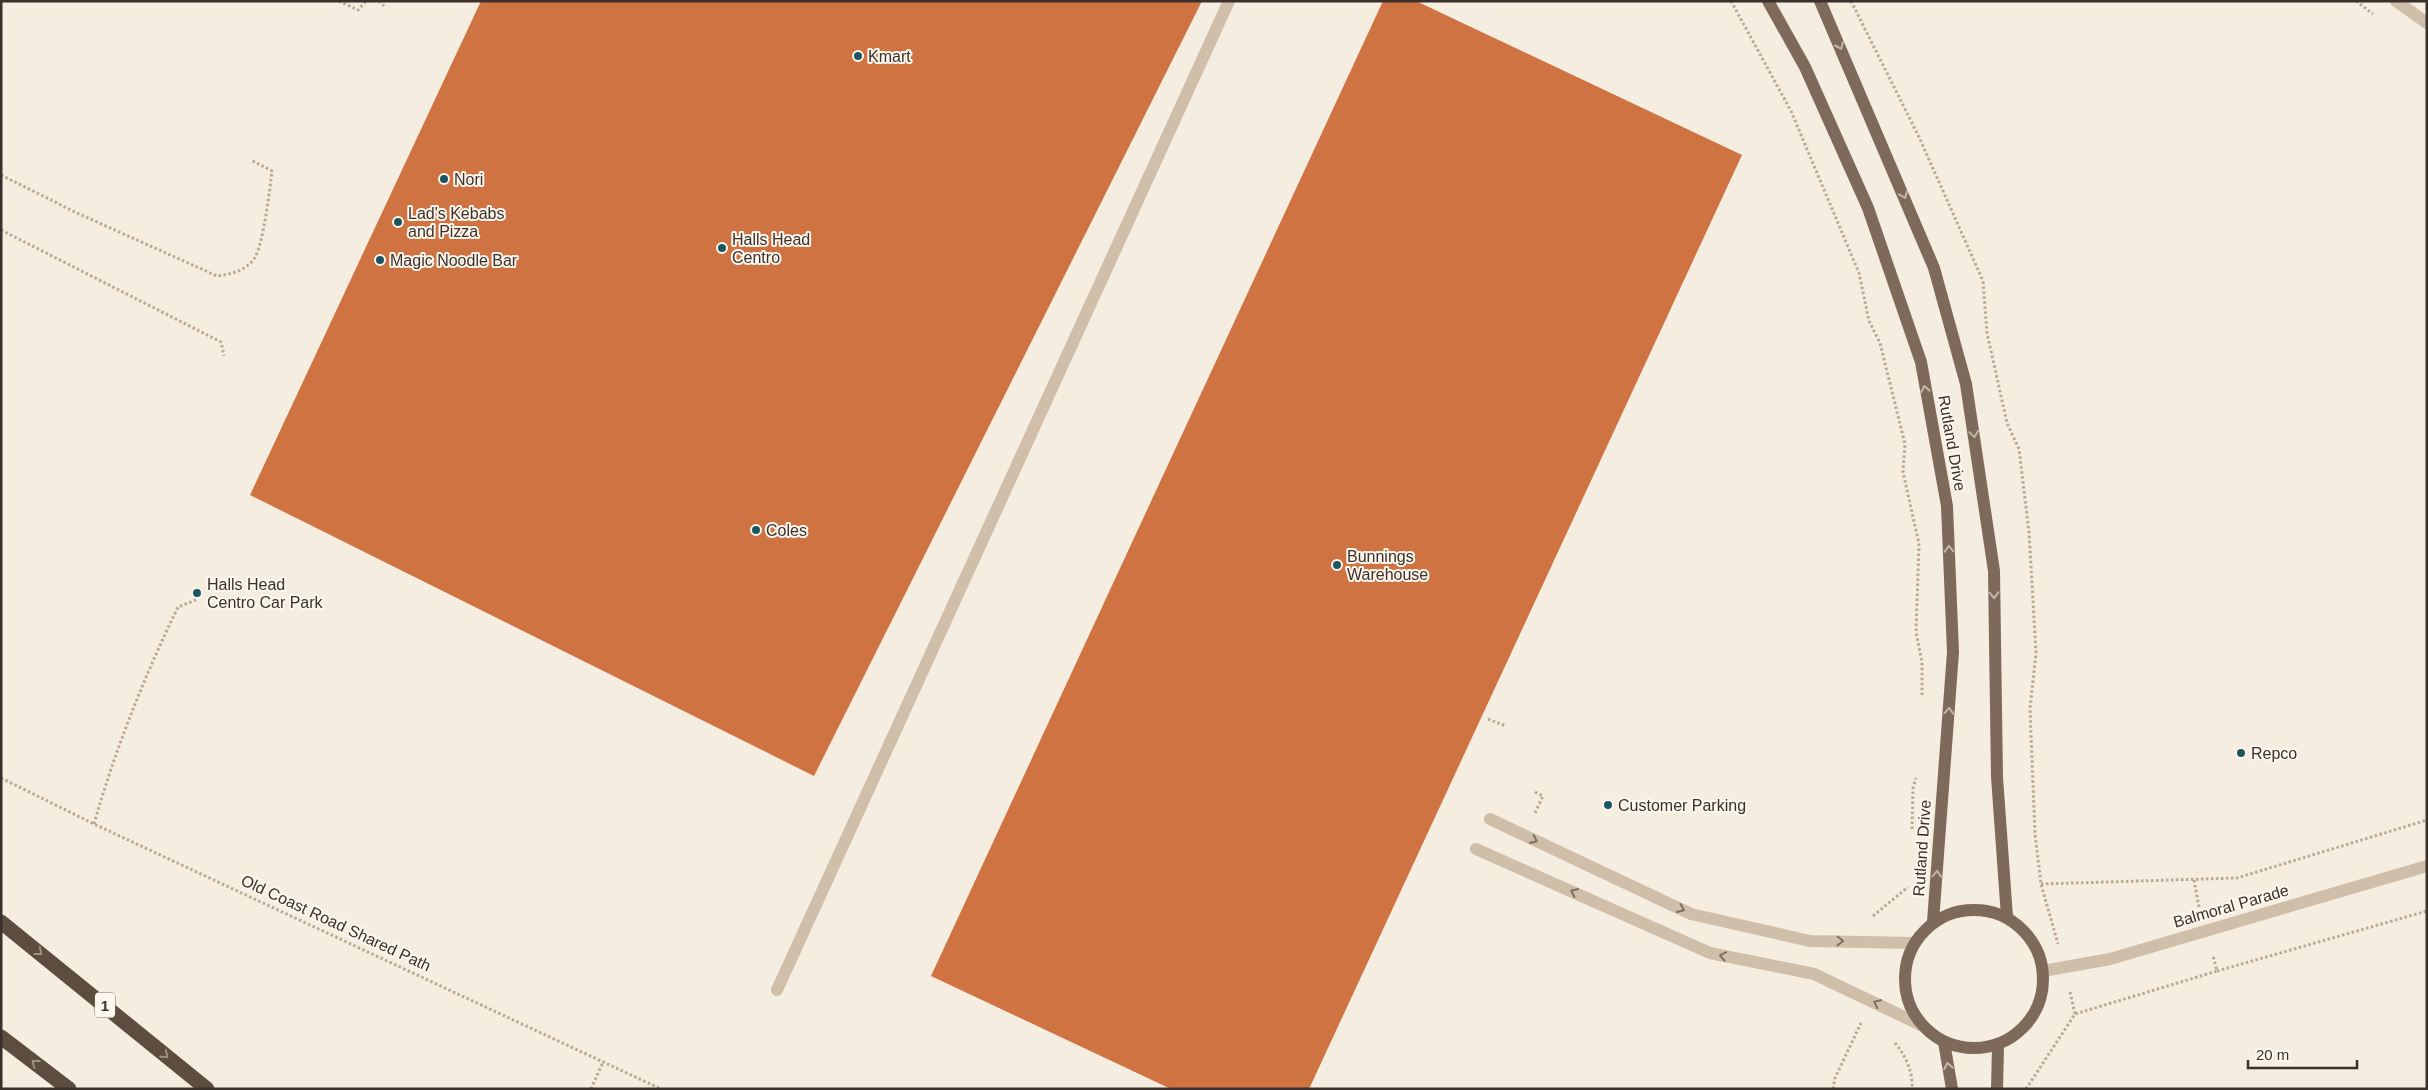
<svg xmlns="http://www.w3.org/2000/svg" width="2428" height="1090" font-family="Helvetica,sans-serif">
<rect width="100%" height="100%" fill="#f5eddf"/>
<g fill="#cf7343">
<polygon points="481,1 1202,1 814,776 250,495"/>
<polygon points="1383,1 1416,1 1742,155 1309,1089 1171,1089 931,976"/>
</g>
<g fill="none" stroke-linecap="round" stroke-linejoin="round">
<g stroke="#bba893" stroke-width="3" stroke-dasharray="2.5 2.5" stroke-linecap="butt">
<polyline points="339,1 358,10 366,1"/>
<polyline points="379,1 384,6"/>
<polyline points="1731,1 1791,111 1859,273 1869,321 1880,343 1905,444 1903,472 1919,544 1916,632 1922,662 1922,695"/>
<polyline points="1851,1 1919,137 1983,281 1987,333 2007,423 2019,449 2029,532 2036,653 2030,709 2035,834 2041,884 2058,944"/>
<polyline points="2356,1 2373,14"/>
<path d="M1,175L77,213L217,276C231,274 245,271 254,259C263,247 270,188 272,171L251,160"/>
<polyline points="1,230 221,342 224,356"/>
<polyline points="1488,719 1506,726"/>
<polyline points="1,778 94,824 661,1089"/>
<polyline points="1535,792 1543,796 1535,813"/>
<path d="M94,824C115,750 144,677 178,607L198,599"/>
<polyline points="1912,829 1913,788 1916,778"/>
<polyline points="2194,880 2199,907"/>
<polyline points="2041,884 2237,878 2427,820"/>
<polyline points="1873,916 1908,887"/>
<polyline points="2217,971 2427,911"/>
<polyline points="2070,992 2075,1014"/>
<path d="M1895,1043C1906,1056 1913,1072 1912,1089"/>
<polyline points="591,1089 603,1062"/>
<polyline points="1833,1089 1835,1078 1861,1023"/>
<polyline points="2026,1089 2075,1014 2217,971 2213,956"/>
</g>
<g stroke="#cfbea9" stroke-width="12">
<polyline points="2396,1 2427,23"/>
<polyline points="1490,819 1691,914 1810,941 1914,943"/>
<polyline points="1476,849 1710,953 1814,974 1921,1025"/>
<polyline points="2043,971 2110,959 2427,866"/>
<polyline points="777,990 1229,1"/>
</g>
<g stroke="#7e6a5a" stroke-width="12">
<polyline points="1768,1 1805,67 1868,208 1921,362 1947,506 1953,652 1933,922"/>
<polyline points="1820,1 1934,268 1966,384 1994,571 1997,777 2007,917"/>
<circle cx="1974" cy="979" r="69"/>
<polyline points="1944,1042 1952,1089"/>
<polyline points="1997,1089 1998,1046"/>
</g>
<g stroke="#5d4c40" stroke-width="15">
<polyline points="1,922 207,1089"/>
<polyline points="1,1037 69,1089"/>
</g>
</g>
<defs><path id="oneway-chevron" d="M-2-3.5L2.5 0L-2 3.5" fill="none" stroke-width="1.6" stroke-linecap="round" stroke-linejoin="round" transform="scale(1.25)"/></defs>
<g stroke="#c3b7aa">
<use href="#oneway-chevron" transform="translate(1840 46) rotate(66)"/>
<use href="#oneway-chevron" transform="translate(1904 195) rotate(67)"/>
<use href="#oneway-chevron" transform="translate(1925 389) rotate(-100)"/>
<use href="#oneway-chevron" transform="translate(1974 434) rotate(82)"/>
<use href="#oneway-chevron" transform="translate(1949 549) rotate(-92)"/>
<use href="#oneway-chevron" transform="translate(1994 595) rotate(89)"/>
<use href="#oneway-chevron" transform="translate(1949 711) rotate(-86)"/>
<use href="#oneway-chevron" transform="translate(1937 874) rotate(-86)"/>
<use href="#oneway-chevron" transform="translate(1948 1066) rotate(-100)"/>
</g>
<g stroke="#7e7063">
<use href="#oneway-chevron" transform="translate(1534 840) rotate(25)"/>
<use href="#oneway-chevron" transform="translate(1574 892) rotate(-156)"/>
<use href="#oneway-chevron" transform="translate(1681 909) rotate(25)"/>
<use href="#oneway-chevron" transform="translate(1840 941) rotate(1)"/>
<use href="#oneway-chevron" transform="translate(1723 956) rotate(-169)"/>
<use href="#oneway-chevron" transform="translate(1877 1003) rotate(-154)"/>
</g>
<g stroke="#9d9085">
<use href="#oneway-chevron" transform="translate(39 952) rotate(38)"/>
<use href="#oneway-chevron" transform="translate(165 1055) rotate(39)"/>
<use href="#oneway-chevron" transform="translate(35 1063) rotate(-143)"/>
</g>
<g fill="#1b5561" stroke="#fcf6ec" stroke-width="2">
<circle cx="858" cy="56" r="5"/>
<circle cx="444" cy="179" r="5"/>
<circle cx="398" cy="222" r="5"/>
<circle cx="722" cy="248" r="5"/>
<circle cx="380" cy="260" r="5"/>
<circle cx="756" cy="530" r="5"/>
<circle cx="1337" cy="565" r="5"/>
<circle cx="197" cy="593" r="5"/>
<circle cx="2241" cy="753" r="5"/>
<circle cx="1608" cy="805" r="5"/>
</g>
<g text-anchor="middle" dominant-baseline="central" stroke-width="4" stroke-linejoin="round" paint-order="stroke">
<rect fill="#fcf6ec" stroke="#756c64" stroke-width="1" x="95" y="992.5" width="20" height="25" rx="4"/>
<g font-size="15" font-weight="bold" fill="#3b312a">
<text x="105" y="1005">1</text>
</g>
<g font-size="16" fill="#3b312a" stroke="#fcf6ec" text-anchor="start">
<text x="868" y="56">Kmart</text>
<text x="454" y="179">Nori</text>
<text x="408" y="213">Lad's Kebabs<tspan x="408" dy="18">and Pizza</tspan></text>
<text x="732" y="239">Halls Head<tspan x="732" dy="18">Centro</tspan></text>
<text x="390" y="260">Magic Noodle Bar</text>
<text x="766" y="530">Coles</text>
<text x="1347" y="556">Bunnings<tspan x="1347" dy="18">Warehouse</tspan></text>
<text x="207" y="584">Halls Head<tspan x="207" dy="18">Centro Car Park</tspan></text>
<text x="2251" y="753">Repco</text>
<text x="1618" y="805">Customer Parking</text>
</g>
<g font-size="16" fill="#3b312a" stroke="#fcf6ec">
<text transform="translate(1952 443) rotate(80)">Rutland Drive</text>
<text transform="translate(1922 848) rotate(-86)">Rutland Drive</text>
<text transform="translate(2231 906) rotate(-16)">Balmoral Parade</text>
<text transform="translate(336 923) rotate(25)">Old Coast Road Shared Path</text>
</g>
</g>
<rect width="2428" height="1090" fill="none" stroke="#3b312a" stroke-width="5"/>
<path d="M2248 1060v8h109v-8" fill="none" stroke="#3b312a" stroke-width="2.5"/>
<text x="2256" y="1060" font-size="15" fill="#3b312a" stroke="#fcf6ec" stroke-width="4" paint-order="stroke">20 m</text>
</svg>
